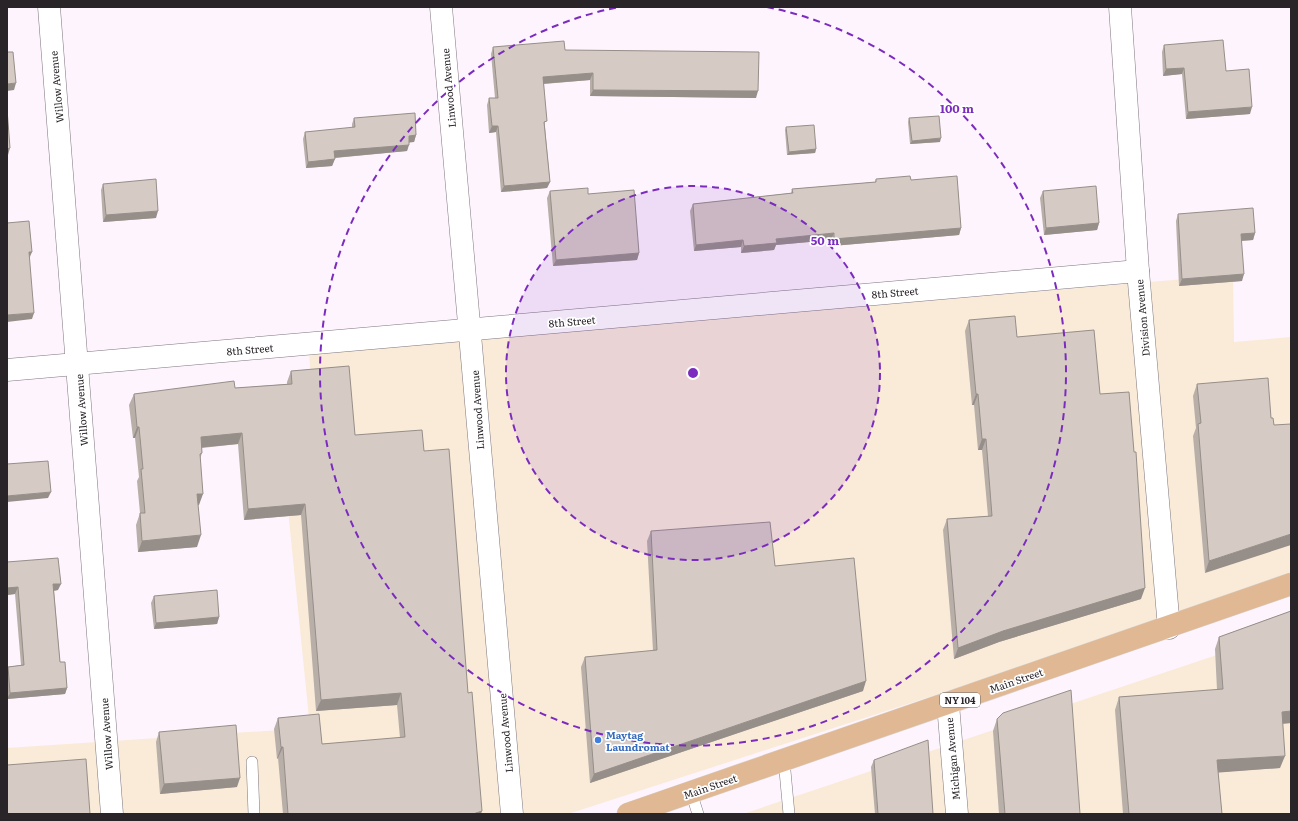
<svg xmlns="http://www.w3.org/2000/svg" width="1298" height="821" font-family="Literata,serif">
<rect width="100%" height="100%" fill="#fef4fd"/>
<g fill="#f9ebd8">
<polygon points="1233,275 1234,342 1291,337 1291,580 568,814 7,814 7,748 310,728 285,480 318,476 309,353"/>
<polygon points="1291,630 1291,814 743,814"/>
</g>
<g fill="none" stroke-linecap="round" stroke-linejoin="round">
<g stroke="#7f767e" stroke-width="12">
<g id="service">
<polyline points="784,760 789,814"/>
<polyline points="252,762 254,814"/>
<polyline points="691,792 698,814"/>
</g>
</g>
<g stroke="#7f767e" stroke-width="23">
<g id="minor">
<polyline points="49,7 112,814"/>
<path d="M441,7C466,276 488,545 512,814"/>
<polyline points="1120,7 1138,271 1169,628"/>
<polyline points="7,370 1138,271"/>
<polyline points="948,704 957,814"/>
</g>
</g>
<g stroke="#d8d8d8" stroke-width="23">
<polyline id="primary" points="628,814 1291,584"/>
</g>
<use href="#service" stroke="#fff" stroke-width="11"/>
<use href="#minor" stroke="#fff" stroke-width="22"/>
<use href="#primary" stroke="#e1b894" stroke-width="22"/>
</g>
<g fill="#b8afa9">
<polygon points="1164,45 1226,71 1250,114 1186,119 1182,74 1163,76 1162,52"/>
<polygon points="493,47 565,50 756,98 590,96 590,80 544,84 545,127 550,182 547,188 501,192 496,132 489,133 487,105 489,98 495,98 491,54"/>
<polygon points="354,118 416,135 414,142 409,142 407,151 335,158 332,166 306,168 303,139 305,132 352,128 352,124"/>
<polygon points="909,118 940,142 910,144 908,122"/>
<polygon points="786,127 816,149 815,153 787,155 785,130"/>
<polygon points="876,179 911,180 961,228 959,235 832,246 831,240 776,245 774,250 741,253 741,247 694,251 690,211 693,204 791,193 792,189 875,182"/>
<polygon points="103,184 156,218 103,222 101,190"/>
<polygon points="550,191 639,253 637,260 553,266 547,198"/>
<polygon points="1043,191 1099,223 1097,230 1044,235 1040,198"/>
<polygon points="1178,214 1255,233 1253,240 1241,241 1242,281 1179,286 1176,221"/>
<polygon points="969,320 1017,337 1100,394 1141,599 999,642 954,659 943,530 947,519 988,516 982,450 978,450 974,405 972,405 965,331"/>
<polygon points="291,371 355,435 424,451 468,693 481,814 283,814 278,758 277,759 274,729 278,718 322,744 400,738 397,705 316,711 301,515 244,520 238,444 202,448 202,453 200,459 199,505 198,505 197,547 138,552 136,525 140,513 137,481 139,477 135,438 133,438 129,405 134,394 235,388 287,384 287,382"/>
<polygon points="1197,384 1271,418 1274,425 1205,573 1193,436 1196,428 1193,396"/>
<polygon points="651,531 775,566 863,691 590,783 581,667 585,657 653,651 647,541"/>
<polygon points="7,562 58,590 54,591 60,662 67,688 65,694 7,699 7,668 8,667 21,665 15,594 7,595"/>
<polygon points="154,596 219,617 217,624 154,629 151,603"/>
<polygon points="1291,611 1291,723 1282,724 1280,768 1218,772 1222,814 1123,814 1115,710 1119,697 1217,690 1215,649 1219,637"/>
<polygon points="997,719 1080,814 999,814 993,731"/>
<polygon points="159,732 237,787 160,794 156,742"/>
<polygon points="874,760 933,814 875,814 871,767"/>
</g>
<g fill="#968e89">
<polygon points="1184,68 1182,74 1163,76 1166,69"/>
<polygon points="593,73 590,80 540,84 543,77"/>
<polygon points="16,83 14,90 7,91 7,84"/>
<polygon points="593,90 758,91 756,98 590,96"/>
<polygon points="1252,107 1250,114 1186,119 1188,112"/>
<polygon points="492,126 498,126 496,132 489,133"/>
<polygon points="416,135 414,142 406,143 409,136"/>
<polygon points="941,138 940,142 910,144 912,141"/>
<polygon points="409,145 407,151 332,158 334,151"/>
<polygon points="10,148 8,155 7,155 7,149"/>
<polygon points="816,149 815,153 787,155 789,152"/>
<polygon points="335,159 332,166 306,168 308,162"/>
<polygon points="550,182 547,188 501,192 504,186"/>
<polygon points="158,211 156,218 103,222 106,215"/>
<polygon points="1099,223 1097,230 1044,235 1046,228"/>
<polygon points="961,228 959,235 832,246 834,239"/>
<polygon points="834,233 831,240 776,245 774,250 741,253 744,246 776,239"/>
<polygon points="1255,233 1253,240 1238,241 1241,234"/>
<polygon points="743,240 741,247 694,251 696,245"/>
<polygon points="29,252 32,252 29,259"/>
<polygon points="639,253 637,260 553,266 556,260"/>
<polygon points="1244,274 1242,281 1179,286 1182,279"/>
<polygon points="34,313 32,319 7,322 7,315"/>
<polygon points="976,394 978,394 974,405 972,405"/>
<polygon points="137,427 139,427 135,438 133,438"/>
<polygon points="242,433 238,444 196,448 201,437"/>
<polygon points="982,439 986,439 982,450 978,450"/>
<polygon points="51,492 48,498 7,502 7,496"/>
<polygon points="197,494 203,494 199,505 193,506"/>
<polygon points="305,504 301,515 244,520 248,509"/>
<polygon points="1291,534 1291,545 1205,573 1209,561"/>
<polygon points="201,535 197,547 138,552 142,541"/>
<polygon points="53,584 61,584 58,590 51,591"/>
<polygon points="18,587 15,594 7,595 7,588"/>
<polygon points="1145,588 1141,599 999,642 954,659 958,648 1003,631"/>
<polygon points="219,617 217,624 154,629 156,623"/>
<polygon points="866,681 863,691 590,783 594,774"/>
<polygon points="67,688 65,694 7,699 10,693"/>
<polygon points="401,693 397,705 316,711 321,700"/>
<polygon points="1291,711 1291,723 1277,724 1282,712"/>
<polygon points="281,747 283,747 278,758 277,759"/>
<polygon points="1285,756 1280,768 1213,773 1217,760"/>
<polygon points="240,778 237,787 160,794 164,784"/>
<polygon points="482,811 481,814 473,814"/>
</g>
<g fill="#d6cbc4" stroke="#968e89">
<polygon points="1223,40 1226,71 1249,69 1252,107 1188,112 1184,68 1166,69 1164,45"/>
<polygon points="564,41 565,50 759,52 758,91 593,90 593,73 543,77 547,121 544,122 550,182 504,186 498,126 492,126 489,98 498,98 493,47"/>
<polygon points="7,52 13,52 16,83 7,84"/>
<polygon points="7,109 10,148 7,149"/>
<polygon points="415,113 416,135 409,136 409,145 334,151 335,159 308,162 305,132 355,127 354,118"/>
<polygon points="939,116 941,138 912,141 909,118"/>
<polygon points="814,125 816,149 789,152 786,127"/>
<polygon points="910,176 911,180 957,176 961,228 834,239 834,233 776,239 777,243 744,246 743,240 696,245 693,204 793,193 792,189 876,182 876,179"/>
<polygon points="156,179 158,211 106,215 103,184"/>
<polygon points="1096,186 1099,223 1046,228 1043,191"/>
<polygon points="588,188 588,194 634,190 639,253 556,260 550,191"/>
<polygon points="1253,208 1255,233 1241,234 1244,274 1182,279 1178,214"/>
<polygon points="29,221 32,252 29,252 34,313 7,315 7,223"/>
<polygon points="1015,316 1017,337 1094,330 1100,394 1129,392 1134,452 1136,452 1145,588 1003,631 958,648 947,519 992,516 986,439 982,439 978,394 976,394 969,320"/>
<polygon points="349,366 355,435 422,430 424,451 449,449 468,693 472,692 482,811 473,814 288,814 283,747 281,747 278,718 319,714 322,744 405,737 401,693 321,700 305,504 248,509 242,433 201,437 202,453 200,454 203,494 197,494 201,535 142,541 140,513 145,513 141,469 143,469 139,427 137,427 134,394 234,381 235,388 292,384 291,371"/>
<polygon points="1268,378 1271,418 1273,418 1274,425 1291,424 1291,534 1209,561 1198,424 1201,423 1197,384"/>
<polygon points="48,461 51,492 7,496 7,464"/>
<polygon points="770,522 775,566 854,558 866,681 594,774 585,657 657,650 651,531"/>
<polygon points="58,558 61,584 53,584 60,662 65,662 67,688 10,693 8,667 24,665 18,587 7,588 7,562"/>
<polygon points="217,590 219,617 156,623 154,596"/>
<polygon points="1291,611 1291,711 1282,712 1285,756 1217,760 1222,814 1129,814 1119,697 1223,689 1219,637"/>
<polygon points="1071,690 1080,814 1005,814 997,719 1003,713"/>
<polygon points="236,725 240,778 164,784 159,732"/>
<polygon points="928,740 933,814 878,814 874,760"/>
<polygon points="86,759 90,814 7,814 7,765"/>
</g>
<circle cx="693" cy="373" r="187" fill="#7b2cbf" fill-opacity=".12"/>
<g fill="none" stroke="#7b2cbf" stroke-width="2" stroke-dasharray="7 5">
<circle cx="693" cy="373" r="187"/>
<path d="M767 7A373 373 0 1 1 619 7"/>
</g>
<circle fill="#3f7fe0" stroke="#fff" stroke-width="1.5" cx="598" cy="740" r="4"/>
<g text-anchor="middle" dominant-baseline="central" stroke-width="3.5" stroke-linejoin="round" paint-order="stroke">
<rect fill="#fff" stroke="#686668" stroke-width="1" x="940" y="693" width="40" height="14" rx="3"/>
<g font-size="9" font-weight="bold" fill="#282428">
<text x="960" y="700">NY 104</text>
</g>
<g font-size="10" fill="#282428" stroke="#fff">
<text transform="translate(56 87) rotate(-95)">Willow Avenue</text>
<text transform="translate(448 88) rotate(-95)">Linwood Avenue</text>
<text transform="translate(895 292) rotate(-5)">8th Street</text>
<text transform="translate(1142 318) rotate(-95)">Division Avenue</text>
<text transform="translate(572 321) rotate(-5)">8th Street</text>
<text transform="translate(250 349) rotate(-5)">8th Street</text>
<text transform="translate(81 410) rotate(-94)">Willow Avenue</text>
<text transform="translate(477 410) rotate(-94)">Linwood Avenue</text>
<text transform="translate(1016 680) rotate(-19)">Main Street</text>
<text transform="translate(505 733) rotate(-95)">Linwood Avenue</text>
<text transform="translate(106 734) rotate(-94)">Willow Avenue</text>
<text transform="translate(952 759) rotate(-95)">Michigan Avenue</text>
<text transform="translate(710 786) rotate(-19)">Main Street</text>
</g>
<g font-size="10" font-weight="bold" fill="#366cbe" stroke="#fff" text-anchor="start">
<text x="606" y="734">Maytag<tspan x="606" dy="12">Laundromat</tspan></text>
</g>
</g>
<circle cx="693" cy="373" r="6" fill="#7b2cbf" stroke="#fff" stroke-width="2"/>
<g font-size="12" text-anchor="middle" font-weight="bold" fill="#7b2cbf" stroke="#fff" stroke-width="3.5" stroke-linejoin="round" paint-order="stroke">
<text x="957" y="113">100 m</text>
<text x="825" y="245">50 m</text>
</g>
<rect width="1298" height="821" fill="none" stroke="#282428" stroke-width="16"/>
</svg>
